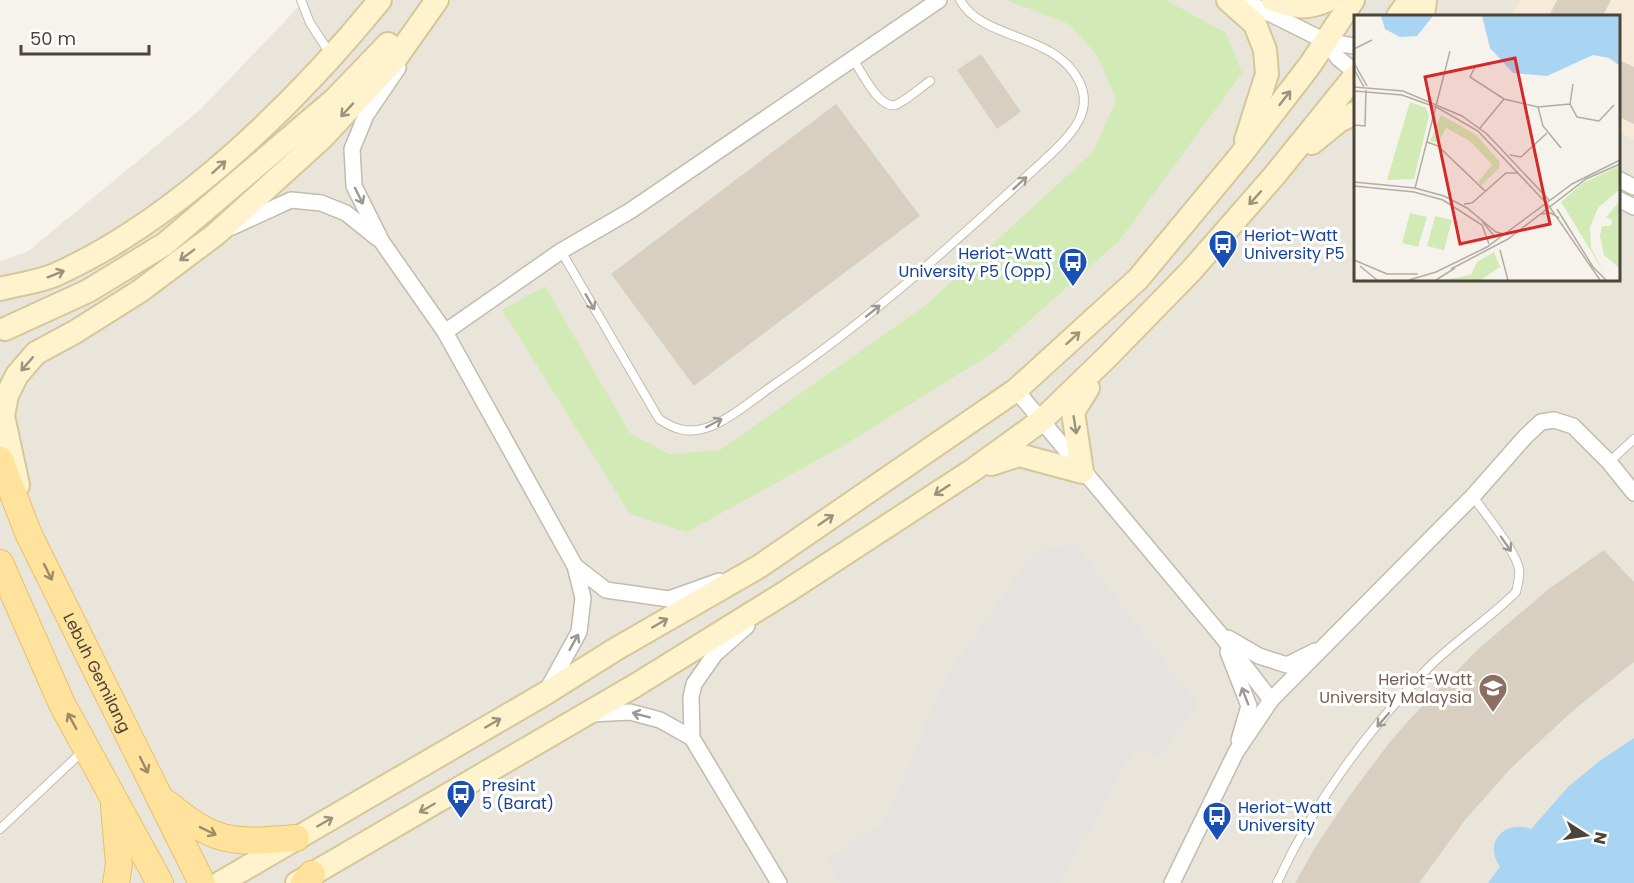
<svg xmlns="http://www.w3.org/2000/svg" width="1634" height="883" font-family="Poppins,sans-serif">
<rect width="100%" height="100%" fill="#f6f3ec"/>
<path fill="#eae5da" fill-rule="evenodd" d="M305,0H1634V883H0V261L27,252L201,109ZM1355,16H1618V279H1355Z"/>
<polygon fill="#f7ead8" points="1520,0 1634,0 1634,140 1618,131 1618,16 1512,16"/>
<polygon fill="#d2eab5" points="1006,0 1166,0 1226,33 1242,73 1119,241 994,352 841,447 687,532 630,514 502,310 545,286 630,433 669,454 720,450 926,305 1093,152 1116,100 1097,55 1069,24"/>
<polygon fill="#e5e3e0" points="1075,543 1198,704 1158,760 1137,744 1060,883 840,883 827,859 885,821 947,674 1033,553"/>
<path fill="#a9d4f2" d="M1634,738V883H1488L1500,867C1483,843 1504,819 1531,829L1569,786L1601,760Z"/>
<g fill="#d8cfc1">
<polygon points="1557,0 1611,0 1603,16 1549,16"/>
<polygon points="981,54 1021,112 997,129 957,70"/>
<polygon points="1617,59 1634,67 1634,124 1617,116"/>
<polygon points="836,104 920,216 694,386 611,274"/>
<polygon points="1604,550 1634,582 1634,662 1576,708 1511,768 1465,820 1419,883 1295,883 1316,846 1350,795 1389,743 1410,719 1475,652 1499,631 1550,588"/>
</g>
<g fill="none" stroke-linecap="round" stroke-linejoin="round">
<g stroke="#c2bbae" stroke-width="10">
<g id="lane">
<polyline points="301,0 310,23 331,55"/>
<path d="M853,59C861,71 879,109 895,105C905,102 921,87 930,81"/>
<path d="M561,251L659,419C674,429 688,434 706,428C727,422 756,397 775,384C875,316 963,235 1052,153C1072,134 1094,110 1079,81C1054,32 983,41 960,0"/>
<polyline points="1609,462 1634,439"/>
<polyline points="0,829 83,751"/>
<path d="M1277,883C1313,805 1366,732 1426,670C1453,642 1488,620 1516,592C1518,584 1520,577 1519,569C1516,551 1484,513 1473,496"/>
</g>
</g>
<g stroke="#c2bbae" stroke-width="18">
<g id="street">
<polyline points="1243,0 1327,42 1355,46"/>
<polyline points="1327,42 1338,58 1355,72"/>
<polyline points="398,68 366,115 352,149 354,186 382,242 445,332 575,566 583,598 579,632 547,690"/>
<polyline points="1618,179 1634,187"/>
<polyline points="1618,199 1634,207"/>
<polyline points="232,227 291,200 321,203 346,213 377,238"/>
<polyline points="445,332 561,251 630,211 939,0"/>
<polyline points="1016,390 1220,634 1271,700"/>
<polyline points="575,566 606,590 669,599 719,581"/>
<polyline points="747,626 715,654 694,684 691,697 692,738 779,883"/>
<polyline points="1228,638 1259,656 1287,665 1315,651"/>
<polyline points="1228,652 1249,706 1239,740"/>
<polyline points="590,714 630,712 660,720 692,738"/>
<polyline points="1172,883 1236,752 1271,700 1473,496 1526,436 1541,422 1554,420 1573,426 1609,462 1634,493"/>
</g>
</g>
<g stroke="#d6c79b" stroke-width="26">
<g id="secondary">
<polyline points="1228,0 1255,24 1265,50 1267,74 1246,140"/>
<path d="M1273,0C1296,7 1306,10 1328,0"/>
<polyline points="1398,16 1410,0"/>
<polyline points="1423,16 1425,0"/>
<polyline points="1312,143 1339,121 1355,113"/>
<path d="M0,289C18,284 40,282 57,274C178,219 297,102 380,0"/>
<polyline points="5,329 88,291 165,244 335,99 388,44"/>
<polyline points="991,464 1019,455 1082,472 1073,412 1088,388"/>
<polyline points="18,485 3,416 7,395 17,375 36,353 75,332 140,291 216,234 323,137 396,58 437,0"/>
<polyline points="220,883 546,693 616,649 760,566 1016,390 1138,279 1240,156 1310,65 1353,0"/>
<polyline points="297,883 636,685 786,592 973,470 1042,420 1108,356 1191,271 1274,176 1355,76"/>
</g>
</g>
<g stroke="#e6c16a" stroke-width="28">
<g id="primary">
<path id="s1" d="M0,460L29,535L202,883"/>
<polyline points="0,563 62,704 160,883"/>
<path d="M165,802C181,814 197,828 216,835C241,844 271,840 296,838"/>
<polyline points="114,806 119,864 116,883"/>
<polyline points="304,883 312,874"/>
</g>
</g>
<use href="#lane" stroke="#fff" stroke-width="8"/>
<use href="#street" stroke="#fff" stroke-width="15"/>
<use href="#secondary" stroke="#fff3cd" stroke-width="22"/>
<use href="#primary" stroke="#ffe39c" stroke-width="26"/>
</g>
<defs><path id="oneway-shaft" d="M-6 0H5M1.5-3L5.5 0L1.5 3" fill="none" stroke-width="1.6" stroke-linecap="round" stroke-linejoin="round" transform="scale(1.5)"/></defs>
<g stroke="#9c937c">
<use href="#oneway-shaft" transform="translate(1285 98) rotate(-52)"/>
<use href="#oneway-shaft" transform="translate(347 110) rotate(133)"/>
<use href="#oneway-shaft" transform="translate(219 167) rotate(-42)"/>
<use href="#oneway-shaft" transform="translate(1255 198) rotate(132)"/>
<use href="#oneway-shaft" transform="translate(187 255) rotate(143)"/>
<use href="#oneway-shaft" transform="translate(56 274) rotate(-22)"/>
<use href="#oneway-shaft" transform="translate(1073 338) rotate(-42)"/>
<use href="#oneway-shaft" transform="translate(27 364) rotate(131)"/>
<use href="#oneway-shaft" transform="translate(1075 425) rotate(81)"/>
<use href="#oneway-shaft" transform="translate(942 490) rotate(147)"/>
<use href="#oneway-shaft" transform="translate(826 520) rotate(-34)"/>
<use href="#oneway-shaft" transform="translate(660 623) rotate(-30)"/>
<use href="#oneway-shaft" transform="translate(493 723) rotate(-30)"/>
<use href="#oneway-shaft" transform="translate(427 808) rotate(150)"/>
<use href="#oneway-shaft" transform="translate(325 822) rotate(-30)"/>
</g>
<g stroke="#9c9892">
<use href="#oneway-shaft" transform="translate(1020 183) rotate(-42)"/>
<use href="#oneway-shaft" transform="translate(359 196) rotate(64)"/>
<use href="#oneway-shaft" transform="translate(590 302) rotate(60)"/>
<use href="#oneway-shaft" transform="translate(873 311) rotate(-39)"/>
<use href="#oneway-shaft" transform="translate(714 423) rotate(-28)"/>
<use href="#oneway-shaft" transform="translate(1506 544) rotate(55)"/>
<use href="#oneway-shaft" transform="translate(574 642) rotate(-61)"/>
<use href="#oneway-shaft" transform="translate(1245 696) rotate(-111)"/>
<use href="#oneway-shaft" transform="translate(641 715) rotate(-165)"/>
<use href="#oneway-shaft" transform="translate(1383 720) rotate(131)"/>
</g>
<g stroke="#9c8c66">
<use href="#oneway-shaft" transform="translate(48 572) rotate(64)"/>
<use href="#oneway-shaft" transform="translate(72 721) rotate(-119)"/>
<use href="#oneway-shaft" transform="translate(144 765) rotate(64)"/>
<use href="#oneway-shaft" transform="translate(208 831) rotate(26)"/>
</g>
<defs>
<g id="bus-pin" transform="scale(1.5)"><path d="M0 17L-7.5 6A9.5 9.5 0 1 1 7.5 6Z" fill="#1a4fb4" stroke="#fff"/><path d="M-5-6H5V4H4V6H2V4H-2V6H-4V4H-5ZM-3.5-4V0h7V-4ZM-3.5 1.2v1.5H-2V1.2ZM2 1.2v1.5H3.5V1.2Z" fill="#fff"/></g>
<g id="university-pin" transform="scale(1.5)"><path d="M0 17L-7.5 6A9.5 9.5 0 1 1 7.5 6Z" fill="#8d6e63" stroke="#fff"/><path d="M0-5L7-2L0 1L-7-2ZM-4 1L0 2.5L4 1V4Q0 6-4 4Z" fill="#fff"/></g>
</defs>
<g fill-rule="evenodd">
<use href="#bus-pin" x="1223" y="244"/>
<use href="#bus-pin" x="1073" y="262"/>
<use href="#university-pin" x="1493" y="688"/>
<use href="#bus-pin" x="461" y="794"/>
<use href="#bus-pin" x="1217" y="816"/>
</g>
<g text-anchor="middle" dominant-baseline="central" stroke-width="6" stroke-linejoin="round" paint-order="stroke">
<g font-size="16" fill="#164399" stroke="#fff" text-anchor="start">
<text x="1244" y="235">Heriot-Watt<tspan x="1244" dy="18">University P5</tspan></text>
<text x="1052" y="253" text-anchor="end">Heriot-Watt<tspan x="1052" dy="18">University P5 (Opp)</tspan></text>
<text x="482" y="785">Presint<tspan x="482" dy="18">5 (Barat)</tspan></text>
<text x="1238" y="807">Heriot-Watt<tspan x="1238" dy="18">University</tspan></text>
</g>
<g font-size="16" fill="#4b4439" stroke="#fff">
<text stroke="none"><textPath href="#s1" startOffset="234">Lebuh Gemilang</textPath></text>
</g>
<g font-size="16" fill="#785e54" stroke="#fff" text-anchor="end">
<text x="1472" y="679">Heriot-Watt<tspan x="1472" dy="18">University Malaysia</tspan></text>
</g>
</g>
<g transform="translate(1354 15)">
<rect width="266" height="266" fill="#f6f3ec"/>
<path d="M56,87L72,93L75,101L60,164L33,165ZM87,100L121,119L146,147L145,153L127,171L124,167L138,150L117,127L92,113L84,128L76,126ZM265,151V175L244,193L236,212L237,233L251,259L207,187L229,168ZM265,187V253L250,240L246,221L248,211H257L258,205L252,202ZM56,198L73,202L64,232L48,228ZM81,201L98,205L90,235L73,231ZM140,237L146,252L127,265H89L117,260L123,247Z" fill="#d2eab5"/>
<path d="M27,1H79L63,21L46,22L31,14ZM128,1H265V50L255,43L239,40L193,61L159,58L136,33Z" fill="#a9d4f2"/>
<path fill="none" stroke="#b2ada4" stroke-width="1.5" d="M0,34L18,25M0,48L13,71M122,50L116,62L150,84L184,92L216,89M0,54L10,72M219,69L216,89L223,102L245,106L260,90M0,72L49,76L108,101L133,119L196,186M0,76L48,80L84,93L124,116L195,191L246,265M184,92L189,111L207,133M0,110L11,111L12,75M126,113L150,84M73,127L84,131L131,176M156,140L167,142L193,118M0,167L61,173L90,181L113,193L142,217L150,219M0,171L60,177L89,185L128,210L135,229M61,173L96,36M110,189L118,188L152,158H164M203,194L239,252L252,265M187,199L197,198L205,203M128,206L140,221M146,235L154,265M0,245L33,259H64M6,251L23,265M97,254L154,224L232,164L266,149M55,265L82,257L133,232L218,169L266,145M82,265L101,253"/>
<path fill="#d62828" fill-opacity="0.15" stroke="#d62828" stroke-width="3" d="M161,43L196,209L106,229L71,62Z"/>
<rect width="266" height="266" fill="none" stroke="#4b4439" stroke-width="3"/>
</g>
<g transform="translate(1586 835) rotate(102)" stroke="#ffffff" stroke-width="4.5" paint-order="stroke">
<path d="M0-4.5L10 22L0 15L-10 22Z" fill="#4b4439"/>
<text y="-9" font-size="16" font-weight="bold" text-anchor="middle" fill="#4b4439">N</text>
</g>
<path d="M21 45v9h128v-9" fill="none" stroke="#4b4439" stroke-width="3"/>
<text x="30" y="45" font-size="18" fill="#4b4439" stroke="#ffffff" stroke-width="4.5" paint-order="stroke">50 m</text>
</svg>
